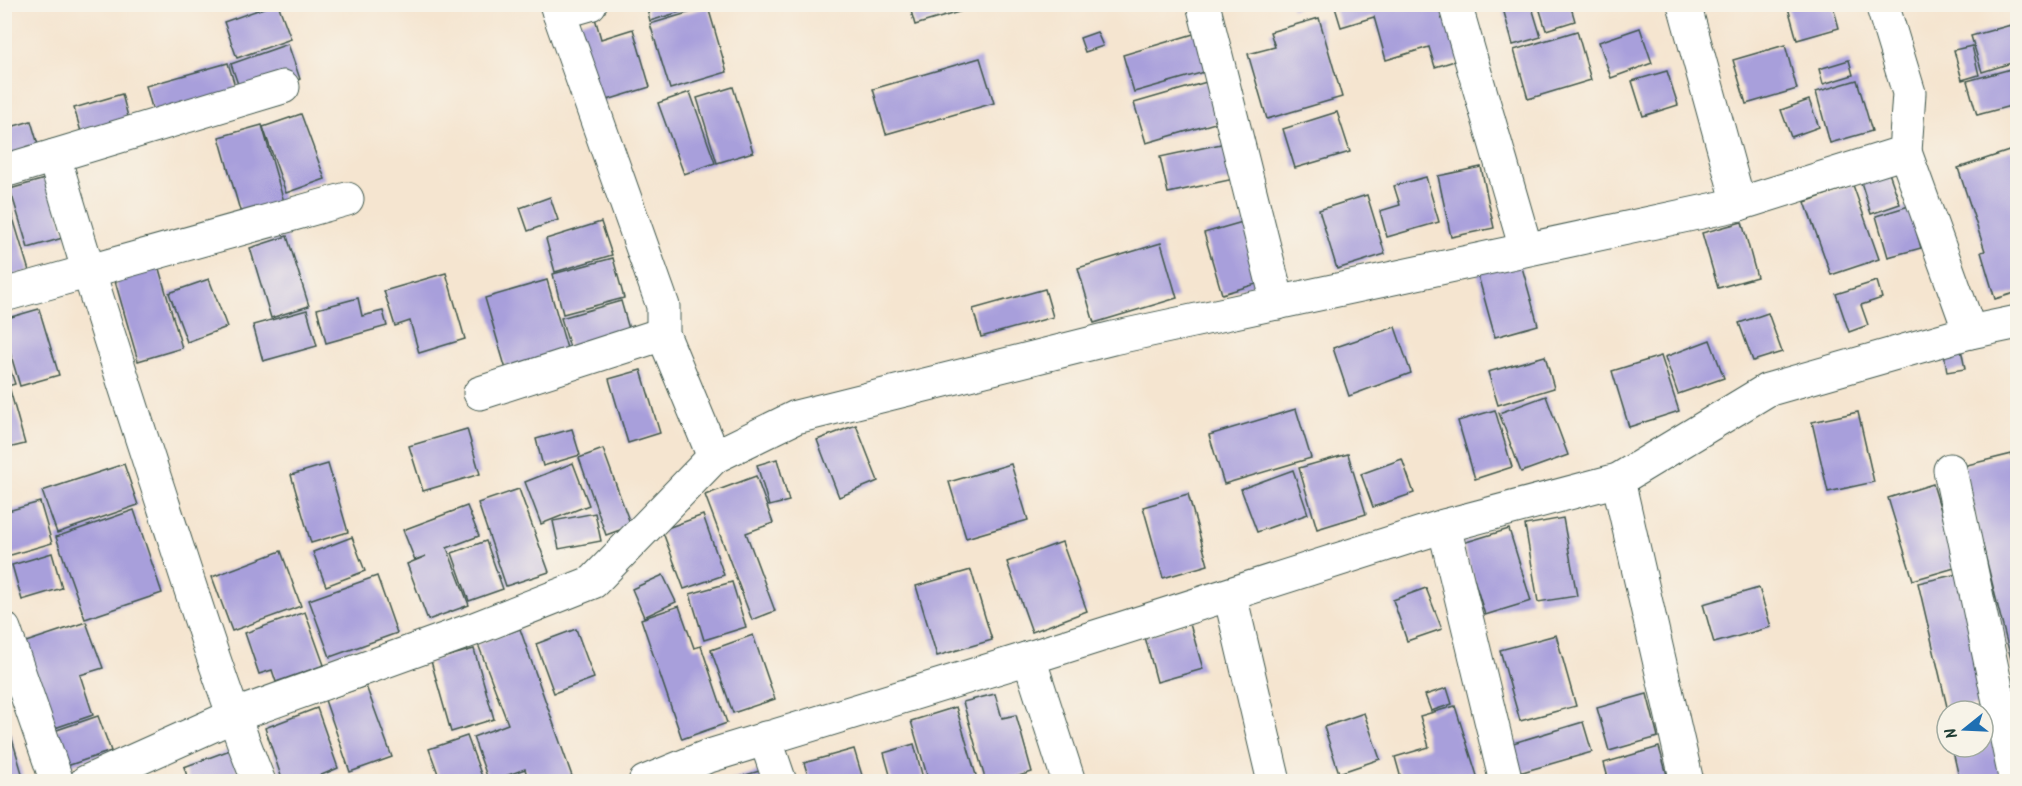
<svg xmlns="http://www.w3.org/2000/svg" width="2022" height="786" font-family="Kalam,sans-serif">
<rect width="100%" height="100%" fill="#f7f3e8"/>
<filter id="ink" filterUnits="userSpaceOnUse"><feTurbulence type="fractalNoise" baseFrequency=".0167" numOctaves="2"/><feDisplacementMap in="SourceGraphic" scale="12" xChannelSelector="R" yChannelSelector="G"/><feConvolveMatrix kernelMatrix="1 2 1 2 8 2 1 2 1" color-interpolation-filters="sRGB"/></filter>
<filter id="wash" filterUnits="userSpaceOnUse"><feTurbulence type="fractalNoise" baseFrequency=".008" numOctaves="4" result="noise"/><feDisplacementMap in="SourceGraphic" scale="24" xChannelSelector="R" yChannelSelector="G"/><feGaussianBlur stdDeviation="1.35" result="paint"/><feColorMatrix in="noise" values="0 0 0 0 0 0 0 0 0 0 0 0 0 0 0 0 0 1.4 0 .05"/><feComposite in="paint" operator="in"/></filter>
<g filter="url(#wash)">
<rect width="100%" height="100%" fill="#f5e5d0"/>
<g id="blocks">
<g fill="#a89fdb">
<polygon points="275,4 278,4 291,39 237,58 224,22"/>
<polygon points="658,4 703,4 703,5 650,21 647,8"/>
<polygon points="909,4 968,4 969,9 915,25"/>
<polygon points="1291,4 1305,4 1305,5 1292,9"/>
<polygon points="1334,4 1445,5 1461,59 1435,67 1429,47 1386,60 1374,17 1341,27"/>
<polygon points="1531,4 1541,37 1513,45 1502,5"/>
<polygon points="1538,4 1570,4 1575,21 1546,30"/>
<polygon points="1787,4 1838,4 1833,6 1839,28 1797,40"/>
<polygon points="708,7 727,72 670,89 650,24"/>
<polygon points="595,18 601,39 633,29 650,87 591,105 568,26"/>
<polygon points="1319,18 1342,97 1267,119 1248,54 1275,47 1270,32"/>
<polygon points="2011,25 2018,48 2018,61 1982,72 1971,36"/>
<polygon points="1640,28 1652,63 1611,78 1599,42"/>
<polygon points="1577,31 1591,80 1528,99 1514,50"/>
<polygon points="1097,32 1103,46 1085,52 1080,38"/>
<polygon points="1197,33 1208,71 1134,92 1123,55"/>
<polygon points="288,44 300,79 243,99 231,64"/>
<polygon points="1785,45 1797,89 1746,104 1733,60"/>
<polygon points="1972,46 1979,75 1962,80 1954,50"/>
<polygon points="980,58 994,103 886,134 873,89"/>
<polygon points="1849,60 1853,75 1823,84 1819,69"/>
<polygon points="228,63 239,99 156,122 146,86"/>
<polygon points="2018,67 2018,104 1977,115 1967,81"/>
<polygon points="1667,71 1678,105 1643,116 1632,81"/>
<polygon points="1857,80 1872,131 1830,143 1816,92"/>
<polygon points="1210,81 1222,121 1146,143 1134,103"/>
<polygon points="733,87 753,152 717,163 697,98"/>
<polygon points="690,92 715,163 684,174 658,103"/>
<polygon points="122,94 131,128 84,142 74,108"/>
<polygon points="1809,100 1819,127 1791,137 1781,110"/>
<polygon points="1337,112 1350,152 1295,168 1283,129"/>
<polygon points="301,114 325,179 286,193 263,127"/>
<polygon points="31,121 39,148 4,159 4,129"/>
<polygon points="262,125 284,202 241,214 219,137"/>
<polygon points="1226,143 1234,179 1168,193 1160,157"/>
<polygon points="2012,150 2018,166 2018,292 1995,299 1981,252 1985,251 1958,168"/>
<polygon points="1481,167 1494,228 1451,237 1438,176"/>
<polygon points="1888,170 1900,204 1871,214 1860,179"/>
<polygon points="1426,177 1439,222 1387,237 1380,211 1400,205 1394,186"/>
<polygon points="48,178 66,237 28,248 10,189"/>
<polygon points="1853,185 1879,259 1831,275 1805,202"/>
<polygon points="4,188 29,271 4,278"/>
<polygon points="1367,195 1385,254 1337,269 1319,210"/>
<polygon points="550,197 558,220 528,231 520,208"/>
<polygon points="1909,206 1921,248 1888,257 1876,216"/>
<polygon points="1246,221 1263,282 1222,294 1204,233"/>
<polygon points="601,222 612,255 555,272 546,239"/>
<polygon points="1742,222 1757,277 1718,288 1702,233"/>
<polygon points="287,236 309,306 271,318 250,248"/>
<polygon points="1161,243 1177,298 1094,323 1078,268"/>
<polygon points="155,255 182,348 138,361 115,281"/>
<polygon points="613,258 624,298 563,314 553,274"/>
<polygon points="1520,260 1538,325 1495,337 1477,272"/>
<polygon points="446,273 465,339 419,353 410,321 395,326 384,291"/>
<polygon points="209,279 227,327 187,342 169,293"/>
<polygon points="547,280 569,355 507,373 485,298"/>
<polygon points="1877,281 1882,298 1861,305 1868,325 1849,332 1836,294"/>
<polygon points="1045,289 1053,317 981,337 973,309"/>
<polygon points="358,298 362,316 383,311 387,326 326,343 317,309"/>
<polygon points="621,301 631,336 572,354 561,318"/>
<polygon points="39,309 59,375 20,386 4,332 4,319"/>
<polygon points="307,310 317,346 263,361 253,325"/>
<polygon points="1768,313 1782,352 1753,361 1739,323"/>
<polygon points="1395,327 1411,373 1349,396 1333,348"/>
<polygon points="1710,340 1724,378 1678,394 1665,357"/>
<polygon points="1961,349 1965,369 1947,372 1944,352"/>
<polygon points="4,351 15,384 4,387"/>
<polygon points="1545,356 1554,388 1498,405 1488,372"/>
<polygon points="1661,356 1679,411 1629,427 1612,371"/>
<polygon points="641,370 660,433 628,443 609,379"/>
<polygon points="10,390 25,444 4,449 4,392"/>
<polygon points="1546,396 1568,455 1521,472 1499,413"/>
<polygon points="1296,409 1311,458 1224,484 1209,435"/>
<polygon points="1495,410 1512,467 1475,479 1458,421"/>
<polygon points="1858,412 1874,482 1828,492 1812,422"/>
<polygon points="856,425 878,481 839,497 817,440"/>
<polygon points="467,429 480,474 423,491 409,446"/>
<polygon points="572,429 580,455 543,466 536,439"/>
<polygon points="603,449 631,526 606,535 579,458"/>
<polygon points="1348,454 1366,514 1317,529 1299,468"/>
<polygon points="2012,454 2018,478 2017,683 1963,466"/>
<polygon points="777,459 789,501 769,506 757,465"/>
<polygon points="1402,459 1414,493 1373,507 1361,474"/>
<polygon points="573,463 589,505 541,524 525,482"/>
<polygon points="124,464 138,505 57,533 42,491"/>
<polygon points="328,464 348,532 311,543 291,475"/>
<polygon points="1011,464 1028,520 966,538 949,482"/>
<polygon points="1293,470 1308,514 1257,532 1241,489"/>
<polygon points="756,476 773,523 746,533 775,611 752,620 705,495"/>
<polygon points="1933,484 1958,567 1913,580 1888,498"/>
<polygon points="519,489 549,572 506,586 478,503"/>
<polygon points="1188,494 1208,565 1163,578 1143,507"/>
<polygon points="40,502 52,543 4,557 4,512"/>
<polygon points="467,506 479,536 447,548 469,605 428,620 407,564 426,556 415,560 403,530"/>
<polygon points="134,510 162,593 85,619 56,537"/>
<polygon points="595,513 601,541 559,549 553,521"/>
<polygon points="703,515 724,575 684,589 662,530"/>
<polygon points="1563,518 1577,596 1538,602 1525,525"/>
<polygon points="1509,529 1531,601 1485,615 1463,543"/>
<polygon points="352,537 365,571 326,586 313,552"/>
<polygon points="486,541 503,589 469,601 452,553"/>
<polygon points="1062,542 1087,611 1032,632 1007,562"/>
<polygon points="281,551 301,606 232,631 212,577"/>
<polygon points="52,553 62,588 22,600 12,565"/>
<polygon points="971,570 992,640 937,656 916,586"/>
<polygon points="1962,573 1992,702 1948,711 1918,583"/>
<polygon points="663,575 676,602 644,617 632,589"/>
<polygon points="377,576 397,633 330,657 309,600"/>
<polygon points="732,582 746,627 704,640 690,594"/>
<polygon points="1426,588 1442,629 1407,641 1393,600"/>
<polygon points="1759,588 1771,627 1714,643 1703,604"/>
<polygon points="679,606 694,648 701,646 727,723 682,739 641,619"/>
<polygon points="305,612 324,665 276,682 272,670 259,674 245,633"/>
<polygon points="86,622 103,668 80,675 93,715 49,730 20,644"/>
<polygon points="1190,624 1203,669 1157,682 1145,637"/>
<polygon points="520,629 573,779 567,782 529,782 525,769 489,782 473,737 508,724 478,644"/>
<polygon points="576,629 594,678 554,693 536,644"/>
<polygon points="753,635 775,699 733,713 711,650"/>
<polygon points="1556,635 1576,706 1520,721 1500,650"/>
<polygon points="474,649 494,719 451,732 431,661"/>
<polygon points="366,686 392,757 350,772 325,700"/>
<polygon points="1447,688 1452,704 1431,711 1425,695"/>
<polygon points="995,694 1002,718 1016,715 1032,772 999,782 986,782 963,702"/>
<polygon points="1647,694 1658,737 1609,751 1597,708"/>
<polygon points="1455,706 1479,782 1402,782 1395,757 1429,747 1420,716"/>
<polygon points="956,707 978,782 929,782 911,721"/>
<polygon points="317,708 338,768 305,782 283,782 265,728"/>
<polygon points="1983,711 1987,711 2002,782 1960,782 1952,747 1983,747"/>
<polygon points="1364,713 1380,759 1339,773 1324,727"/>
<polygon points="98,716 111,751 64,767 51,732"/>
<polygon points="1583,722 1592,752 1519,773 1510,744"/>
<polygon points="10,732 24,780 20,782 4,782 4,734"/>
<polygon points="467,736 484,782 441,782 429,749"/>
<polygon points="914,744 924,782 892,782 884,753"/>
<polygon points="1659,747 1669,782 1609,782 1604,763"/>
<polygon points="854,749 864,782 810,782 804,763"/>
<polygon points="230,750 240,779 231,782 189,782 184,767"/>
<polygon points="770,768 774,782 725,782 725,781"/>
<polygon points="1595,777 1596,782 1555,782 1555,780"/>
</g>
</g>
</g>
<g filter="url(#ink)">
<use href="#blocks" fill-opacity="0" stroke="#3f564b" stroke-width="1.5"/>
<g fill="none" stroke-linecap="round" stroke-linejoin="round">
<g stroke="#3f564b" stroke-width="35">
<g id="minor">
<polyline points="556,4 559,13 590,4"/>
<polyline points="1203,4 1278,303"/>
<polyline points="1455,4 1526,249"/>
<polyline points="1684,4 1739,204"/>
<polyline points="559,13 663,306 663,334 714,457"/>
<path d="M54,156C88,274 126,390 164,507C194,599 223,692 259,782"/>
<polyline points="4,171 283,87"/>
<polyline points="4,295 347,199"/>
<polyline points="1970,332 2018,322"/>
<polyline points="480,393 663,334"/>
<polyline points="1950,470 2016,782"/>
<polyline points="1618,480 1687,782"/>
<polyline points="1444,526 1506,782"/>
<polyline points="1230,595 1274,782"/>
<polyline points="4,629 57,782"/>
<polyline points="1029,658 1069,782"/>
<polyline points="765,738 780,782"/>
<polyline points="86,782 233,716 474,629 593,582 714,457 796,417 1113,338 1739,204 1905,152 1909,93 1882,4"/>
<polyline points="645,782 706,757 1029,658 1444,526 1618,480 1767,390 1970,332 1905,152"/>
</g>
</g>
<use href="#minor" stroke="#fff" stroke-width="33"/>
</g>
</g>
<rect width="2022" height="786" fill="none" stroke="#f7f3e8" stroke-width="24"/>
<g transform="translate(1965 729) rotate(252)"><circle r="28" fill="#f7f3e8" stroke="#a1aaa0" stroke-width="1.5"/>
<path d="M0-4.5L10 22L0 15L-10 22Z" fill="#1f6fb2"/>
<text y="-9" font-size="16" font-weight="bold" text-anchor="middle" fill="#1f3d34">N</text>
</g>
</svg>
